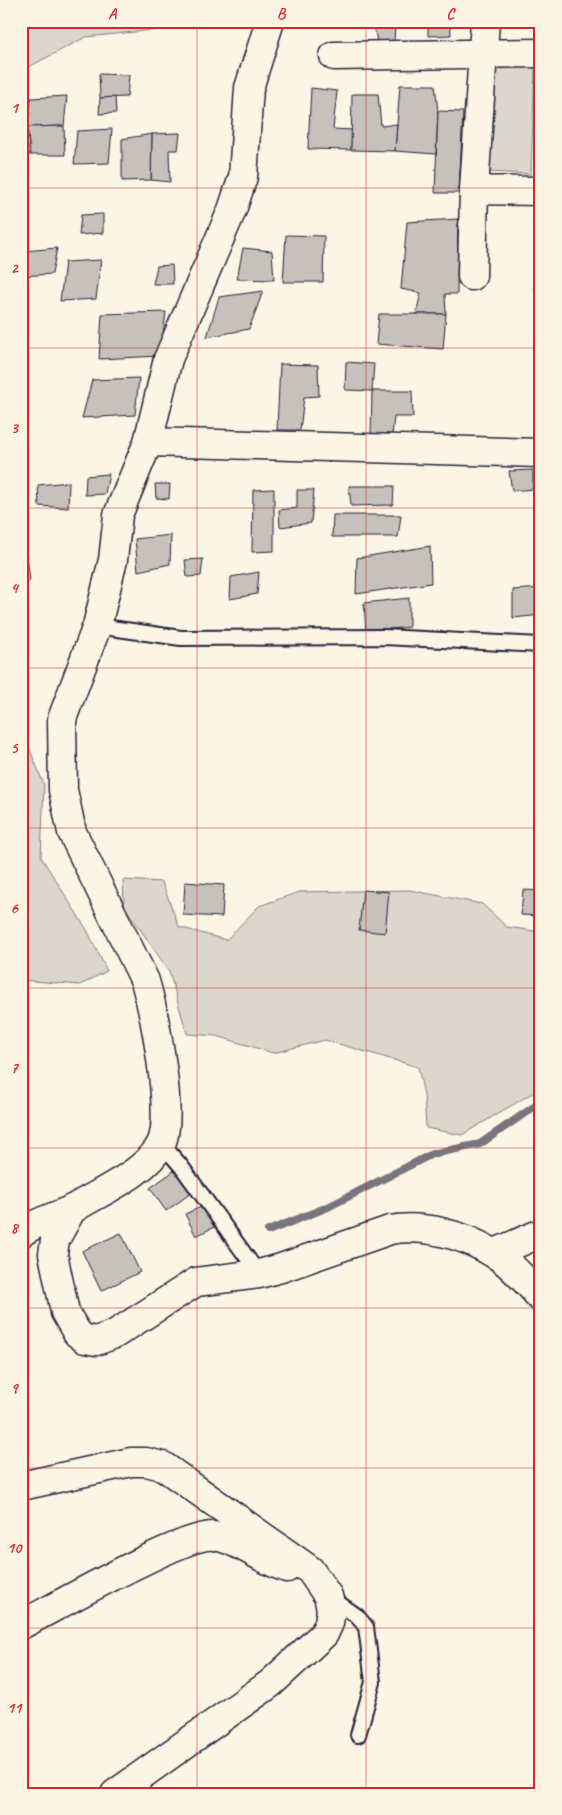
<svg xmlns="http://www.w3.org/2000/svg" width="562" height="1815" font-family="Caveat,sans-serif">
<rect width="100%" height="100%" fill="#fcf5e5"/>
<filter id="ink" filterUnits="userSpaceOnUse"><feTurbulence type="fractalNoise" baseFrequency=".02" numOctaves="2"/><feDisplacementMap in="SourceGraphic" scale="10" xChannelSelector="R" yChannelSelector="G"/><feConvolveMatrix kernelMatrix="1 2 1 2 8 2 1 2 1" color-interpolation-filters="sRGB"/></filter>
<g filter="url(#ink)">
<g fill="#dcd6cc" stroke="#7f7c84">
<polygon points="21,21 204,21 202,25 86,37 21,71"/>
<polygon points="490,63 535,65 531,174 487,172"/>
<polygon points="21,727 44,785 41,857 87,930 107,971 80,985 21,980"/>
<polygon points="123,880 162,882 179,927 226,940 259,906 299,892 409,890 482,904 507,927 541,932 541,1088 462,1135 426,1128 424,1095 418,1067 325,1040 273,1053 217,1036 187,1034 169,971 124,906"/>
</g>
<g fill="none" stroke-linecap="round" stroke-linejoin="round">
<polyline stroke="#78757e" stroke-width="8" points="268,1231 328,1207 432,1154 480,1144 541,1102"/>
</g>
<g fill="#c6c1bb" stroke="#22223b">
<polygon points="428,21 450,21 451,35 428,36"/>
<polygon points="374,23 395,23 394,42 377,43"/>
<polygon points="99,74 129,75 127,97 100,98"/>
<polygon points="400,85 435,85 438,111 436,154 395,151"/>
<polygon points="311,88 337,91 333,129 352,130 351,150 308,149"/>
<polygon points="352,94 378,94 381,126 397,124 395,151 351,150"/>
<polygon points="67,96 64,126 27,127 31,98"/>
<polygon points="21,97 31,98 27,127 21,127"/>
<polygon points="115,97 116,113 99,114 100,98"/>
<polygon points="438,111 463,112 459,193 435,193"/>
<polygon points="64,126 65,155 30,155 27,127"/>
<polygon points="21,127 27,127 30,155 21,156"/>
<polygon points="112,129 109,163 74,164 77,131"/>
<polygon points="180,133 178,150 169,150 170,182 151,180 152,134"/>
<polygon points="152,134 151,180 122,181 122,139"/>
<polygon points="103,214 103,233 79,235 81,215"/>
<polygon points="458,219 457,294 445,294 446,314 416,314 421,293 401,289 407,222"/>
<polygon points="541,221 541,242 536,243 533,222"/>
<polygon points="286,235 324,236 323,282 283,282"/>
<polygon points="57,248 52,274 21,276 24,251"/>
<polygon points="243,248 272,251 274,280 237,279"/>
<polygon points="101,260 96,299 60,301 65,262"/>
<polygon points="172,265 173,284 153,284 157,266"/>
<polygon points="536,270 541,270 541,292 535,291"/>
<polygon points="263,291 249,329 207,337 219,297"/>
<polygon points="166,312 160,356 99,359 102,314"/>
<polygon points="379,314 446,314 443,349 376,344"/>
<polygon points="346,362 374,364 372,391 345,390"/>
<polygon points="280,364 318,365 319,396 304,397 300,430 277,430"/>
<polygon points="139,378 135,415 82,418 92,380"/>
<polygon points="372,391 412,391 413,417 394,417 392,436 371,435"/>
<polygon points="533,470 533,489 512,491 509,471"/>
<polygon points="109,474 105,494 85,495 86,476"/>
<polygon points="69,482 68,508 39,506 38,485"/>
<polygon points="155,484 170,484 169,499 156,498"/>
<polygon points="349,486 394,486 393,505 351,506"/>
<polygon points="274,489 274,551 252,552 253,490"/>
<polygon points="297,490 314,490 311,523 280,527 279,510 297,508"/>
<polygon points="333,515 401,515 398,537 332,537"/>
<polygon points="171,535 170,564 138,571 135,539"/>
<polygon points="430,546 431,583 356,594 357,558"/>
<polygon points="27,555 30,581 21,582 21,556"/>
<polygon points="203,559 201,576 187,577 185,560"/>
<polygon points="259,572 257,594 230,599 231,577"/>
<polygon points="541,573 541,615 513,618 513,590 540,588"/>
<polygon points="409,598 409,627 366,632 364,603"/>
<polygon points="185,882 224,885 222,917 183,915"/>
<polygon points="363,890 389,892 385,933 359,930"/>
<polygon points="523,890 541,891 541,916 521,915"/>
<polygon points="178,1168 194,1191 166,1211 150,1188"/>
<polygon points="208,1204 218,1225 196,1236 185,1214"/>
<polygon points="121,1233 140,1272 101,1291 82,1251"/>
</g>
<g fill="none" stroke-linecap="round" stroke-linejoin="round">
<g stroke="#22223b" stroke-width="18">
<g id="lane">
<polyline points="97,626 181,638 384,637 541,645"/>
<polyline points="161,1143 181,1166 259,1274"/>
<polyline points="331,1598 357,1616 366,1627 373,1682 358,1735"/>
</g>
</g>
<g stroke="#22223b" stroke-width="31">
<g id="street">
<polyline points="485,21 474,190 541,191"/>
<polyline points="334,56 541,53"/>
<polyline points="472,276 474,190"/>
<polyline points="148,442 541,453"/>
<path d="M72,1209L55,1240L53,1254L65,1312L77,1333L85,1339L96,1341L115,1334L196,1282L259,1274L281,1268L390,1230C424,1224 464,1235 493,1253C508,1261 530,1285 541,1298"/>
<path d="M21,1233C38,1220 58,1217 76,1207C102,1191 147,1172 161,1144C175,1116 154,1012 145,981L72,832L63,790L62,719L97,626L113,560L118,515L148,442L168,359L232,210L243,177L249,88L270,21"/>
<polyline points="495,1253 541,1233"/>
<polyline points="21,1486 131,1462 146,1462 163,1466 310,1570 328,1596 331,1609 329,1623 324,1634 271,1683 115,1794"/>
<path d="M21,1625C54,1608 186,1532 214,1536C240,1540 262,1561 287,1568"/>
</g>
</g>
<use href="#lane" stroke="#fcf5e5" stroke-width="14"/>
<use href="#street" stroke="#fcf5e5" stroke-width="28"/>
</g>
</g>
<path fill="none" stroke="#d62828" stroke-width="1" stroke-opacity="0.55" d="M197,21V1794M366,21V1794M21,188H541M21,348H541M21,508H541M21,668H541M21,828H541M21,988H541M21,1148H541M21,1308H541M21,1468H541M21,1628H541"/>
<rect width="562" height="1815" fill="none" stroke="#fcf5e5" stroke-width="55"/>
<rect x="28" y="28" width="506" height="1760" fill="none" stroke="#d62828" stroke-width="2"/>
<g font-size="16" text-anchor="middle" font-weight="bold" fill="#d62828">
<text x="112" y="19">A</text>
<text x="281" y="19">B</text>
<text x="450" y="19">C</text>
<text x="14" y="113">1</text>
<text x="14" y="273">2</text>
<text x="14" y="433">3</text>
<text x="14" y="593">4</text>
<text x="14" y="753">5</text>
<text x="14" y="913">6</text>
<text x="14" y="1073">7</text>
<text x="14" y="1233">8</text>
<text x="14" y="1393">9</text>
<text x="14" y="1553">10</text>
<text x="14" y="1713">11</text>
</g>
</svg>
